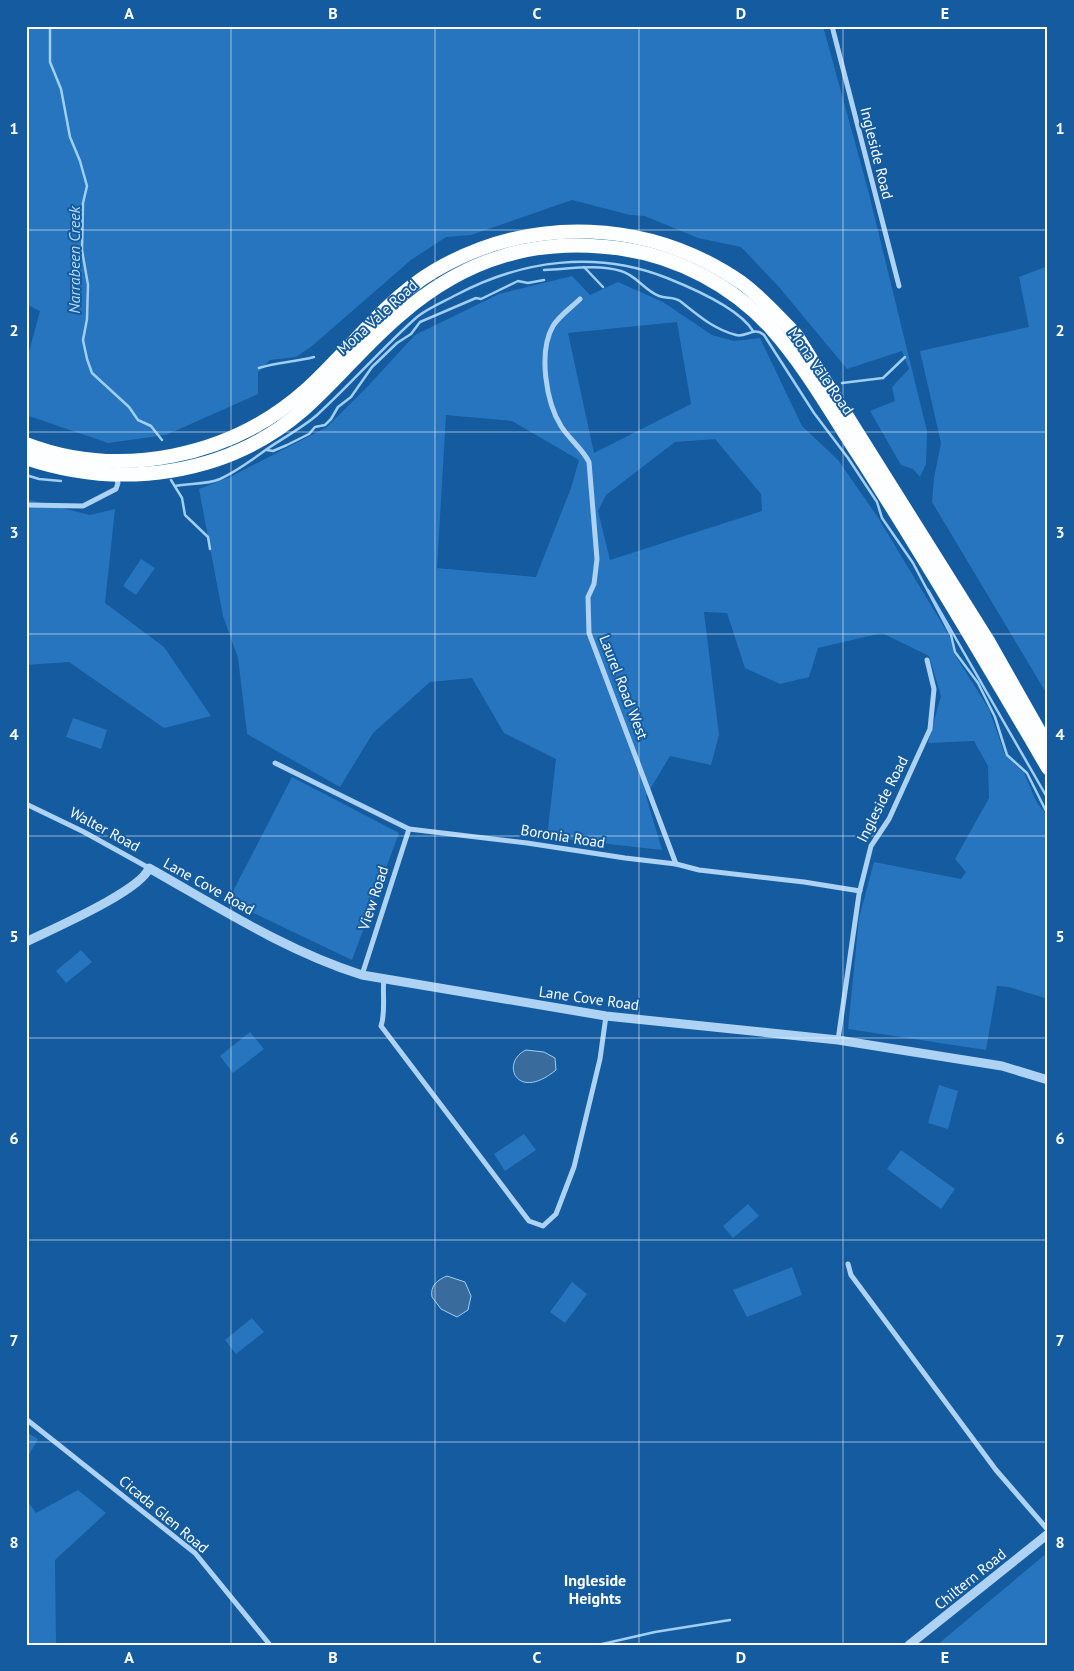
<svg xmlns="http://www.w3.org/2000/svg" width="1074" height="1671" font-family="'PT Sans',sans-serif">
<rect width="100%" height="100%" fill="#145ba0"/>
<g fill="#2775be" fill-rule="evenodd">
<polygon points="26,26 823,26 868,190 927,431 926,464 920,477 913,469 901,465 870,411 895,401 892,387 909,369 902,351 847,369 779,287 741,247 698,238 645,216 630,215 572,200 471,235 446,237 411,260 312,346 296,357 270,360 258,372 258,394 166,435 108,443 26,415 26,363 40,311 26,304"/>
<polygon points="1048,266 1048,696 932,502 934,478 941,443 920,351 1029,327 1019,277"/>
<path d="M572,276L590,295L618,282L663,302L712,335L734,341L760,338L802,426L838,460L877,516L949,635L955,655L989,709L1005,755L1024,773L1037,803L1048,816V999L1009,987L997,986L986,1050L848,1029L859,918L874,862L961,879L966,872L955,859L989,798L988,766L974,741L928,743L941,696L929,656L882,633L818,648L809,677L780,684L745,668L727,613L704,612L719,735L711,765L670,756L646,796L662,850L547,837L556,759L504,733L472,678L430,682L373,733L340,787L247,734L238,658L223,616L199,489L230,477L327,427L368,386L415,335L499,294ZM677,322L691,404L594,453L568,333ZM446,415L512,421L579,460L571,488L536,577L437,568ZM715,439L761,494L762,511L610,560L598,511L606,495L675,442Z"/>
<polygon points="26,499 90,515 115,509 105,603 164,647 211,716 164,728 69,662 26,665"/>
<polygon points="141,559 155,568 136,595 123,586"/>
<polygon points="73,718 107,730 101,749 66,737"/>
<polygon points="292,777 399,833 352,960 228,901"/>
<polygon points="81,950 92,962 66,983 56,971"/>
<polygon points="250,1032 264,1049 233,1073 220,1056"/>
<polygon points="939,1085 958,1091 948,1129 928,1123"/>
<polygon points="524,1134 536,1150 505,1171 494,1154"/>
<polygon points="901,1150 955,1189 941,1209 887,1169"/>
<polygon points="748,1204 759,1216 733,1238 723,1226"/>
<polygon points="792,1267 802,1295 747,1317 733,1290"/>
<polygon points="572,1282 587,1294 565,1323 550,1312"/>
<polygon points="252,1318 264,1332 236,1354 225,1340"/>
<polygon points="26,1432 38,1439 26,1460"/>
<polygon points="78,1490 106,1513 55,1560 56,1645 26,1645 26,1499 36,1513"/>
<polygon points="1048,1552 1048,1645 937,1645"/>
</g>
<g fill="#396c9d" stroke="#9fcef7">
<path d="M526,1050L544,1052L555,1058L556,1070C516,1103 500,1062 526,1050Z"/>
<path d="M447,1276L465,1282L471,1296L468,1310L457,1317L441,1309L432,1297C430,1286 437,1280 447,1276Z"/>
</g>
<g fill="none" stroke-linecap="round" stroke-linejoin="round">
<g stroke="#9fcef7" stroke-width="2.5">
<polyline points="50,26 50,62 61,89 70,137 80,161 87,186 83,203 82,250 88,285 87,319 83,340 87,359 92,373 129,407 138,420 151,426 162,440"/>
<polyline points="584,267 603,287"/>
<path d="M544,270C570,269 596,264 621,271C636,275 644,290 659,296C666,299 673,296 680,301C698,315 713,329 736,335C746,338 754,326 764,335L814,413L848,458L877,502L882,518L913,563L951,635L955,652L978,683L995,717L1007,755L1027,773L1048,815"/>
<path d="M259,368C278,362 295,362 314,357"/>
<polyline points="842,383 883,378 905,357"/>
<polyline points="267,450 273,451 287,445 309,434 315,427 325,425 331,419 338,407 351,397 372,367 397,343 411,334 420,322 476,298 481,299 518,281 528,283 544,280"/>
<polyline points="26,475 39,479 61,481"/>
<polyline points="171,480 182,498 185,515 208,537 210,549"/>
<path d="M175,486C189,483 206,485 220,479C237,471 252,460 267,449C283,438 302,428 317,415C351,384 382,348 417,317C428,308 443,302 456,295C522,260 596,250 667,278C692,288 739,308 753,331"/>
<polyline points="928,590 1048,799"/>
<polyline points="598,1645 655,1632 730,1620"/>
</g>
<g stroke="#add2f4" stroke-width="5">
<polyline points="832,26 899,286"/>
<path d="M580,299C572,307 559,316 553,326C538,352 546,402 561,426C569,439 582,448 589,462L597,559L594,584L588,597L589,633L676,864"/>
<polyline points="26,505 83,506 116,489 118,483 114,475"/>
<polyline points="275,763 409,829 527,843 625,858 676,864 699,870 804,882 860,891"/>
<polyline points="26,804 84,832 149,868"/>
<polyline points="362,975 409,829"/>
<path d="M384,978C382,994 386,1012 381,1026L529,1221L543,1226L556,1214L574,1167L600,1059L606,1016"/>
<polyline points="838,1040 859,894 871,846 889,819 930,729 934,689 927,660"/>
<polyline points="848,1264 851,1275 996,1470 1048,1530"/>
<polyline points="26,1419 195,1553 270,1645"/>
</g>
<g stroke="#add2f4" stroke-width="9">
<path d="M26,942C50,930 141,891 149,868C218,907 286,951 362,975L606,1016L838,1040L1002,1066L1048,1080"/>
<polyline points="909,1645 1048,1534"/>
</g>
<g stroke="#fcfeff" stroke-width="14">
<path d="M26,444C120,480 231,457 306,390C348,352 385,300 434,271C531,214 650,219 742,283C762,298 779,317 796,335L988,641L1048,747"/>
<path d="M26,458C120,490 227,476 303,410C337,380 366,343 401,314C466,258 538,236 623,249C678,257 733,286 771,328C807,368 834,418 864,463C928,563 988,665 1048,768"/>
</g>
</g>
<path fill="none" stroke="#fff" stroke-width="1" stroke-opacity="0.55" d="M231,26V1645M435,26V1645M639,26V1645M843,26V1645M26,230H1048M26,432H1048M26,634H1048M26,836H1048M26,1038H1048M26,1240H1048M26,1442H1048"/>
<g text-anchor="middle" dominant-baseline="central" stroke-width="4" stroke-linejoin="round" paint-order="stroke">
<g font-size="15" fill="#fff" stroke="#145ba0">
<text transform="translate(877 153) rotate(76)">Ingleside Road</text>
<text transform="translate(377 317) rotate(-42)">Mona Vale Road</text>
<text transform="translate(821 371) rotate(55)">Mona Vale Road</text>
<text transform="translate(624 687) rotate(69)">Laurel Road West</text>
<text transform="translate(882 799) rotate(-63)">Ingleside Road</text>
<text transform="translate(105 829) rotate(28)">Walter Road</text>
<text transform="translate(563 836) rotate(9)">Boronia Road</text>
<text transform="translate(209 886) rotate(29)">Lane Cove Road</text>
<text transform="translate(373 898) rotate(-72)">View Road</text>
<text transform="translate(589 998) rotate(8)">Lane Cove Road</text>
<text transform="translate(164 1514) rotate(40)">Cicada Glen Road</text>
<text transform="translate(970 1579) rotate(-39)">Chiltern Road</text>
</g>
<g font-size="16" font-style="italic" fill="#badcfa" stroke="#145ba0">
<text transform="translate(74 260) rotate(-90)">Narrabeen Creek</text>
</g>
<g font-size="16" font-weight="bold" fill="#fff" stroke="#145ba0">
<text x="595" y="1580">Ingleside<tspan x="595" dy="18">Heights</tspan></text>
</g>
</g>
<rect width="1074" height="1671" fill="none" stroke="#145ba0" stroke-width="55"/>
<rect x="28" y="28" width="1018" height="1616" fill="none" stroke="#fff" stroke-width="2"/>
<g font-size="16" text-anchor="middle" font-weight="bold" fill="#fff">
<text x="129" y="19">A</text>
<text x="333" y="19">B</text>
<text x="537" y="19">C</text>
<text x="741" y="19">D</text>
<text x="945" y="19">E</text>
<text x="14" y="134">1</text>
<text x="1060" y="134">1</text>
<text x="14" y="336">2</text>
<text x="1060" y="336">2</text>
<text x="14" y="538">3</text>
<text x="1060" y="538">3</text>
<text x="14" y="740">4</text>
<text x="1060" y="740">4</text>
<text x="14" y="942">5</text>
<text x="1060" y="942">5</text>
<text x="14" y="1144">6</text>
<text x="1060" y="1144">6</text>
<text x="14" y="1346">7</text>
<text x="1060" y="1346">7</text>
<text x="14" y="1548">8</text>
<text x="1060" y="1548">8</text>
<text x="129" y="1663">A</text>
<text x="333" y="1663">B</text>
<text x="537" y="1663">C</text>
<text x="741" y="1663">D</text>
<text x="945" y="1663">E</text>
</g>
</svg>
